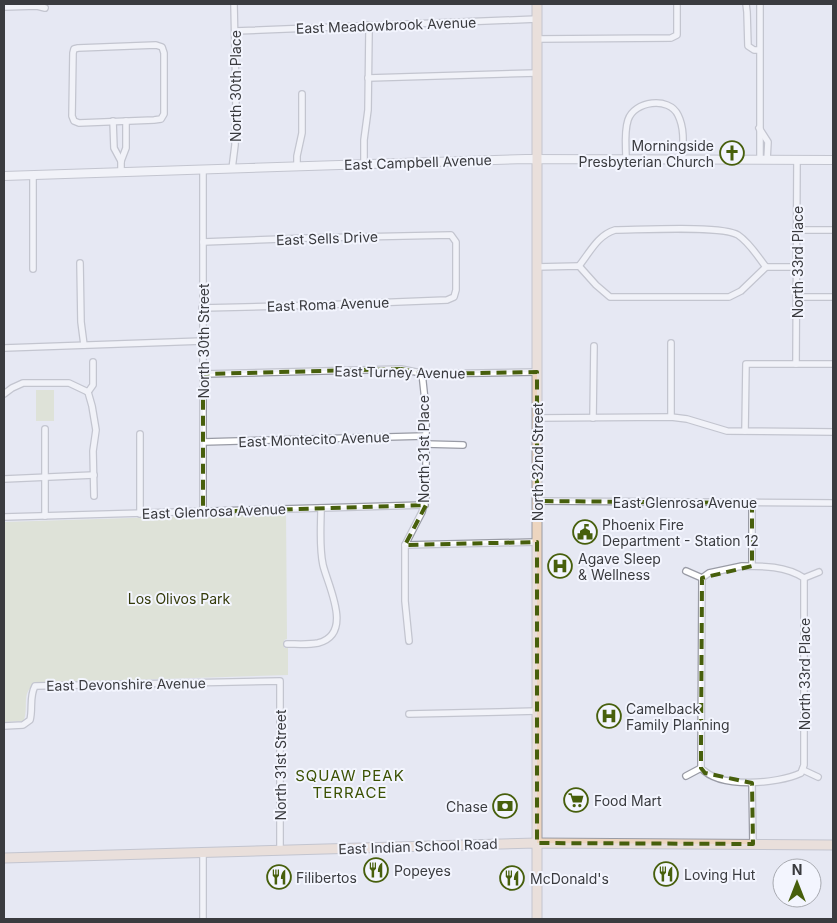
<svg xmlns="http://www.w3.org/2000/svg" width="837" height="923" font-family="Inter,sans-serif">
<rect width="100%" height="100%" fill="#e6e8f3"/>
<g fill="#d4dbb8">
<rect x="36" y="390" width="18" height="31"/>
<path d="M286,513L287,639L284,640V648H288V675L38,683C20,690 29,705 24,720L23,721L4,722V522Z"/>
</g>
<g fill="none" stroke-linecap="round" stroke-linejoin="round">
<g stroke="#999ba5" stroke-width="8">
<g id="minor">
<polyline points="746,4 747,12 748,46 754,50 759,50"/>
<polyline points="4,7 37,6 45,8"/>
<polyline points="235,31 537,19"/>
<polyline points="537,39 671,38 677,35 677,4"/>
<polygon points="156,45 162,47 164,53 164,114 161,119 154,120 79,123 74,121 72,116 73,53 74,49 78,48"/>
<polyline points="368,78 537,73"/>
<polyline points="113,121 114,148 121,161"/>
<polyline points="759,128 768,142 767,160"/>
<path d="M626,159C626,146 624,132 628,120C634,101 669,96 678,115C685,129 683,145 682,161"/>
<polyline points="760,160 760,4"/>
<polyline points="364,164 364,140 368,110 369,32 368,25"/>
<polyline points="297,166 297,156 302,133 302,94"/>
<polyline points="232,169 235,145 236,98 234,4"/>
<polyline points="121,173 121,161 126,148 126,121"/>
<polyline points="33,175 33,269"/>
<polyline points="797,230 833,230"/>
<polyline points="80,263 81,322 84,345"/>
<path d="M579,266C590,252 598,235 615,230C638,230 723,225 738,235C750,243 758,257 766,267"/>
<polyline points="536,267 579,266 596,285 610,297 729,297 741,291 766,267 797,267"/>
<polyline points="797,297 833,297"/>
<polyline points="202,308 321,305 447,300 454,297 456,290 456,242 451,235 309,238 203,242"/>
<polyline points="4,348 203,341"/>
<polyline points="796,364 797,160"/>
<polyline points="203,374 401,369 426,374 537,372"/>
<polyline points="88,392 92,406 96,430 93,451 94,496"/>
<polyline points="88,392 93,385 93,362"/>
<polyline points="4,394 12,388 23,383 69,383 88,392"/>
<polyline points="671,417 671,343"/>
<polyline points="537,418 671,417 687,419 727,431 833,432"/>
<polyline points="593,418 594,346"/>
<polyline points="745,431 746,364 833,364"/>
<polyline points="140,434 140,514"/>
<polyline points="203,442 425,436"/>
<polyline points="425,444 463,445"/>
<polyline points="4,479 94,475"/>
<polyline points="537,501 833,503"/>
<polyline points="752,503 752,566"/>
<polyline points="203,512 203,170"/>
<polyline points="45,516 45,429"/>
<polyline points="4,517 425,505"/>
<polyline points="405,545 537,542"/>
<path d="M742,566C763,566 786,566 804,578V765L801,773C777,784 720,789 701,768L702,578L709,573Z"/>
<polyline points="686,571 702,578"/>
<polyline points="804,578 819,572"/>
<polyline points="409,641 405,601 405,545 422,512 426,497 426,410 422,373"/>
<path d="M287,644C297,644 308,645 318,643C354,634 328,586 323,565C319,547 321,526 321,508"/>
<polyline points="409,714 537,711"/>
<path d="M4,726L23,725L30,720C33,709 29,697 35,686L280,681V850"/>
<polyline points="803,770 818,777"/>
<polyline points="686,776 701,768"/>
<polyline points="752,783 753,844"/>
<polyline points="203,919 203,851"/>
</g>
</g>
<g stroke="#999ba5" stroke-width="10">
<polyline id="tertiary" points="4,176 526,159 833,160"/>
</g>
<g stroke="#999ba5" stroke-width="11">
<g id="secondary">
<polyline points="537,4 537,919"/>
<polyline points="4,858 537,843 833,845"/>
</g>
</g>
<use href="#minor" stroke="#fff" stroke-width="5.5"/>
<use href="#tertiary" stroke="#fff" stroke-width="8"/>
<use href="#secondary" stroke="#edd5bf" stroke-width="9"/>
</g>
<path d="M0 0H837V923H0ZM401,369L426,374L537,372V501L752,503V566L702,578L701,745V768L705,773L752,783L753,844L537,843V542L405,545L426,505L203,512V374Z" fill="#e6e8f3" fill-opacity=".55" fill-rule="evenodd"/>
<path fill="none" stroke="#475f0c" stroke-width="4" stroke-dasharray="10 6" stroke-linejoin="round" d="M401,369L426,374L537,372V501L752,503V566L702,578L701,745V768L705,773L752,783L753,844L537,843V542L405,545L426,505L203,512V374Z"/>
<defs>
<g id="church-ring" transform="scale(1.25)"><circle r="9.5" fill="#f3f5fe" stroke="#475f0c" stroke-width="1.5"/><path d="M-1.2-6h2.4v3.5h3.3v2.4h-3.3V6h-2.4V-.1h-3.3v-2.4h3.3Z" fill="#475f0c"/></g>
<g id="civic-ring" transform="scale(1.25)"><circle r="9.5" fill="#f3f5fe" stroke="#475f0c" stroke-width="1.5"/><path d="M-.6-6.5H3V-4.5H.6V-3L4-1V1h2V6H-6V1h2V-1L-.6-3ZM-1.2 2.5V6h2.4V2.5Z" fill="#475f0c"/></g>
<g id="hospital-ring" transform="scale(1.25)"><circle r="9.5" fill="#f3f5fe" stroke="#475f0c" stroke-width="1.5"/><path d="M-5-5h3v3.5h4V-5h3V5h-3V1.5h-4V5h-3Z" fill="#475f0c"/></g>
<g id="supermarket-ring" transform="scale(1.25)"><circle r="9.5" fill="#f3f5fe" stroke="#475f0c" stroke-width="1.5"/><path d="M-6-5.5h2.5l.6 2H6L4.5 2H-2.5L-4.4-4H-6ZM-1.5 3.2a1.3 1.3 0 1 0 .1 0ZM3 3.2a1.3 1.3 0 1 0 .1 0Z" fill="#475f0c"/></g>
<g id="bank-ring" transform="scale(1.25)"><circle r="9.5" fill="#f3f5fe" stroke="#475f0c" stroke-width="1.5"/><path d="M-6-4H6V4H-6ZM0-2.3a2.3 2.3 0 1 0 0 4.6a2.3 2.3 0 1 0 0-4.6Z" fill="#475f0c"/></g>
<g id="restaurant-ring" transform="scale(1.25)"><circle r="9.5" fill="#f3f5fe" stroke="#475f0c" stroke-width="1.5"/><path d="M-5-6h1v4h1v-4h1v4h1v-4h1v5L-1.5 .5V6h-2V.5L-5-1ZM5-6V6H3V1.5H1.5Q1.5-4 5-6Z" fill="#475f0c"/></g>
</defs>
<g fill-rule="evenodd">
<use href="#church-ring" x="732" y="153"/>
<use href="#civic-ring" x="585" y="532"/>
<use href="#hospital-ring" x="560" y="566"/>
<use href="#hospital-ring" x="609" y="716"/>
<use href="#supermarket-ring" x="576" y="800"/>
<use href="#bank-ring" x="505" y="806"/>
<use href="#restaurant-ring" x="376" y="870"/>
<use href="#restaurant-ring" x="666" y="874"/>
<use href="#restaurant-ring" x="279" y="877"/>
<use href="#restaurant-ring" x="512" y="878"/>
</g>
<g text-anchor="middle" dominant-baseline="central" stroke-width="4" stroke-linejoin="round" paint-order="stroke">
<g font-size="14" fill="#3a3b3f" stroke="#f3f5fe">
<text transform="translate(386 25) rotate(-2)">East Meadowbrook Avenue</text>
<text transform="translate(235 86) rotate(-90)">North 30th Place</text>
<text transform="translate(418 162) rotate(-2)">East Campbell Avenue</text>
<text transform="translate(327 238) rotate(-2)">East Sells Drive</text>
<text transform="translate(797 262) rotate(-90)">North 33rd Place</text>
<text transform="translate(328 304) rotate(-2)">East Roma Avenue</text>
<text transform="translate(203 341) rotate(-90)">North 30th Street</text>
<text transform="translate(400 372) rotate(1)">East Turney Avenue</text>
<text transform="translate(314 439) rotate(-2)">East Montecito Avenue</text>
<text transform="translate(423 449) rotate(-90)">North 31st Place</text>
<text transform="translate(537 462) rotate(-90)">North 32nd Street</text>
<text x="685" y="502">East Glenrosa Avenue</text>
<text transform="translate(214 511) rotate(-2)">East Glenrosa Avenue</text>
<text transform="translate(804 674) rotate(-90)">North 33rd Place</text>
<text transform="translate(126 684) rotate(-1)">East Devonshire Avenue</text>
<text transform="translate(280 765) rotate(-90)">North 31st Street</text>
<text transform="translate(418 846) rotate(-2)">East Indian School Road</text>
</g>
<g font-size="14" fill="#3a3b3f" stroke="#f3f5fe" text-anchor="start">
<text x="714" y="145" text-anchor="end">Morningside<tspan x="714" dy="16">Presbyterian Church</tspan></text>
<text x="602" y="524">Phoenix Fire<tspan x="602" dy="16">Department - Station 12</tspan></text>
<text x="578" y="558">Agave Sleep<tspan x="578" dy="16">&amp; Wellness</tspan></text>
<text x="626" y="708">Camelback<tspan x="626" dy="16">Family Planning</tspan></text>
<text x="594" y="800">Food Mart</text>
<text x="488" y="806" text-anchor="end">Chase</text>
<text x="394" y="870">Popeyes</text>
<text x="684" y="874">Loving Hut</text>
<text x="296" y="877">Filibertos</text>
<text x="530" y="878">McDonald's</text>
</g>
<g font-size="14" fill="#353b0a" stroke="#f3f5fe">
<text x="179" y="598">Los Olivos Park</text>
</g>
<g font-size="15" letter-spacing="1" fill="#3b5103" stroke="#f3f5fe">
<text x="350" y="775">SQUAW PEAK<tspan x="350" dy="17">TERRACE</tspan></text>
</g>
</g>
<rect width="837" height="923" fill="none" stroke="#3a3b3f" stroke-width="10"/>
<g transform="translate(797 883)"><circle r="24" fill="#f3f5fe" stroke="#a9abb2"/>
<path d="M0-4L9 19L0 12L-9 19Z" fill="#475f0c"/>
<text y="-8" font-size="14" font-weight="bold" text-anchor="middle" fill="#3a3b3f">N</text>
</g>
</svg>
